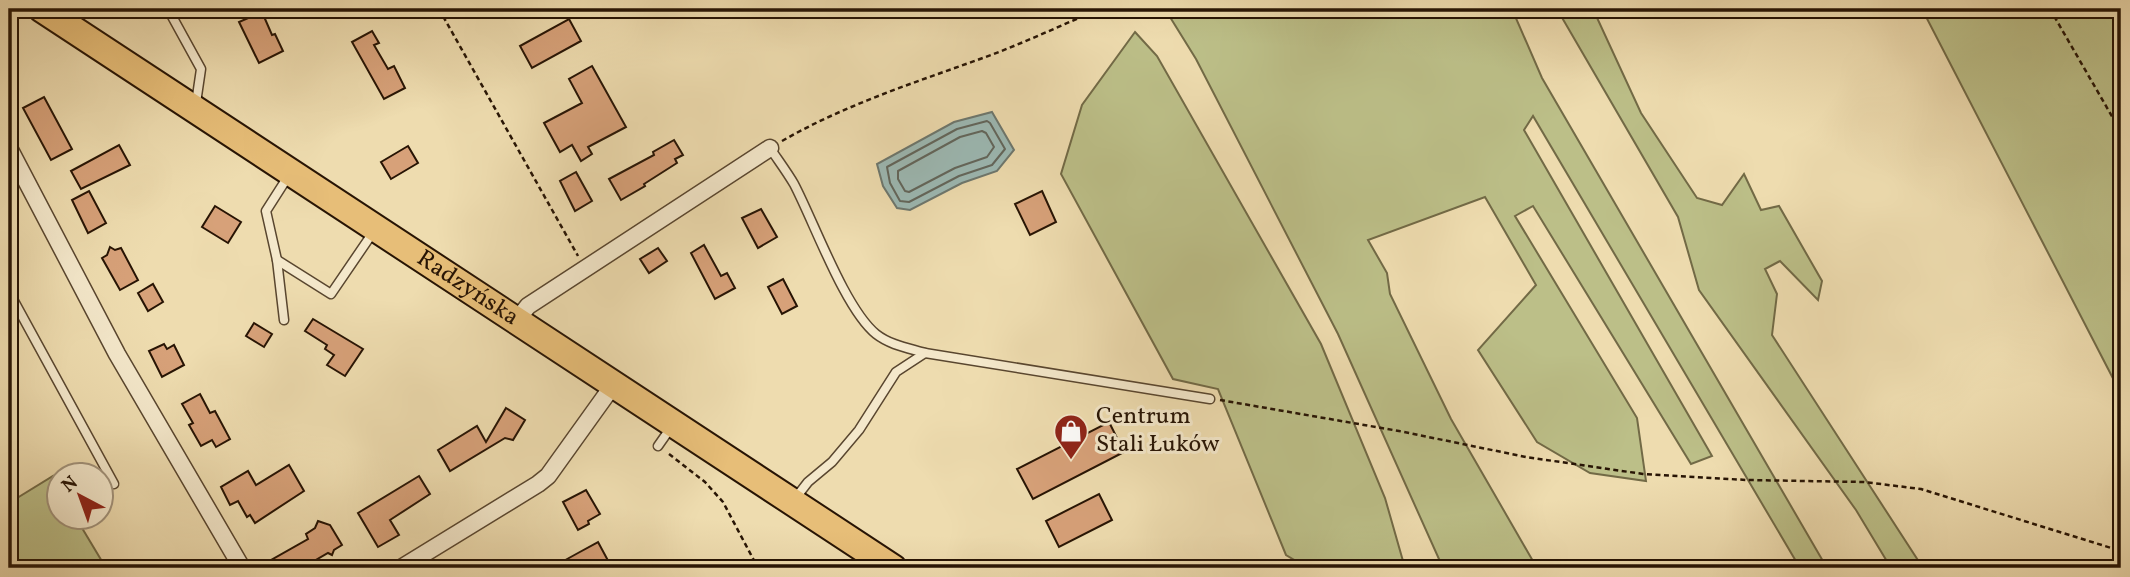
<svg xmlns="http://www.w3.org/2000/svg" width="2130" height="577" font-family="Vollkorn,serif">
<rect width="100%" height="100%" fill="#eedcaf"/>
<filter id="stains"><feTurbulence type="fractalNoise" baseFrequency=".00286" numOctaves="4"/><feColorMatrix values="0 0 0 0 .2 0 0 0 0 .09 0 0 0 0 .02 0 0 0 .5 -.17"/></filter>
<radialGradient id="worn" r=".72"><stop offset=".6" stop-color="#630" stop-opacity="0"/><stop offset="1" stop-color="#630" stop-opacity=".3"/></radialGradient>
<g fill="#bcbf88" stroke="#726a46" stroke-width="2">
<polygon points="1165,9 1512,9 1542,78 1827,568 1800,568 1533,116 1524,130 1712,456 1691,464 1533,206 1515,216 1637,418 1646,481 1590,473 1537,442 1478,350 1536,285 1485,197 1368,240 1387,273 1390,294 1451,419 1537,568 1443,568 1338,334 1196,59"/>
<polygon points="1557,9 1593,9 1641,113 1697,198 1722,205 1744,174 1761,210 1779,206 1822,281 1818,300 1780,261 1765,269 1777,294 1772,335 1923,568 1891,568 1856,510 1699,290 1678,217"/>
<polygon points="1922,9 2121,9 2121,394 2119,390"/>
<polygon points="1135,32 1157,56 1321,344 1385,498 1405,568 1308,568 1286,555 1218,389 1173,379 1061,174 1082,105"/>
<polygon points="53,476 59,488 60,518 76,518 106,568 9,568 9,503"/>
</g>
<polygon fill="#9cb9b4" stroke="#6d776e" stroke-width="2" points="992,112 1014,150 997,171 962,183 910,210 897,208 883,186 877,164 954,122"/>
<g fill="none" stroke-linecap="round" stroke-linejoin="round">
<g stroke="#62665c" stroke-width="2">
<polygon points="987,121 990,123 1005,149 992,165 959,176 909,202 900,201 890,183 887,167 957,129"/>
<polygon points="982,131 986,133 994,147 987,157 955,168 909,192 905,191 898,179 898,171 960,137"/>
</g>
</g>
<g fill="#d7a179" stroke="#271404" stroke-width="2">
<polygon points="262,12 272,35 275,34 283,51 259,63 239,22"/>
<polygon points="569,19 581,41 532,68 520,46"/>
<polygon points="372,31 379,43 374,45 388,69 394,66 405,88 384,99 352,42"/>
<polygon points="592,66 626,127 588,147 592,154 581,161 572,145 560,152 544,123 582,103 569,79"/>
<polygon points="44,97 72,149 51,160 23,108"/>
<polygon points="674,140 683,155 675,159 677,163 644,184 645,186 621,200 609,179 654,155 653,152"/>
<polygon points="119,145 130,165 81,189 71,171"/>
<polygon points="408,146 418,163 391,179 381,162"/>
<polygon points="576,172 592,201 575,211 560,181"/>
<polygon points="89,191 106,223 88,233 72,200"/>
<polygon points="1042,191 1056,222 1030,235 1015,204"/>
<polygon points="215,206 241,222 228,243 202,227"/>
<polygon points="761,209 777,237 758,248 742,218"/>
<polygon points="704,245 721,276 727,273 735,288 715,299 691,253"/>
<polygon points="110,247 115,250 121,248 138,280 120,290 102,258 107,255"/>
<polygon points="658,248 667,261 649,273 640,259"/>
<polygon points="783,279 797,306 782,314 768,287"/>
<polygon points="153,284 163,302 148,311 138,293"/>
<polygon points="313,319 363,349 345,376 327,365 334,355 325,349 327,345 305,331"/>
<polygon points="254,323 272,334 264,347 246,336"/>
<polygon points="164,344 167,349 174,345 184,365 162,377 149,351"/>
<polygon points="200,394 210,413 215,411 230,439 216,447 212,440 201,446 189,425 193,423 182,404"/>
<polygon points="506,408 525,420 513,440 505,438 450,471 438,450 477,426 486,442"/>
<polygon points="1109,422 1124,452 1033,499 1017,469"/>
<polygon points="289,465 304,491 255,523 250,515 247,517 238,501 230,505 221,487 248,471 256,485"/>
<polygon points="419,476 430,494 390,520 399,535 378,547 358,513"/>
<polygon points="586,490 600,514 588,521 589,524 578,530 563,502"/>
<polygon points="1099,494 1112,520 1059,547 1046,521"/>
<polygon points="318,521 330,525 342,545 334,550 332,555 328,553 302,568 257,568 308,539 306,534 315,528"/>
<polygon points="598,542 612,568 551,568 578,553"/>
</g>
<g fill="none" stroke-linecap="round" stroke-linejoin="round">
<g stroke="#59462f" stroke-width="11">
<g id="lane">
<polyline points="168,9 201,69 196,103"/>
<path d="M770,148C778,160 787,172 794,184C814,222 845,309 876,334C890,345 908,348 925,353L1210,399"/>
<polyline points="277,260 331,294 374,231"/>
<polyline points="9,292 114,484"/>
<polyline points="284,320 277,260 266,211 289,175"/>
<polyline points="658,446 672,426"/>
<polyline points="794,500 808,482 832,462 859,430 896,372 925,353"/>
</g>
</g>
<g stroke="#59462f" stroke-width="19">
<g id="street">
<polyline points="9,148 117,354 242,568"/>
<polyline points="516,321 528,306 770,148"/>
<polyline points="401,568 538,484 548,476 614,384"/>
</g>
</g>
<g stroke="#271404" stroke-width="30">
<g id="primary">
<path id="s1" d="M42,9L893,568"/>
</g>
</g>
<g stroke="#271404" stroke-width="2.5" stroke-dasharray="5 3.5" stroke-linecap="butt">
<polyline points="439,9 578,256"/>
<polyline points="2050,9 2121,132"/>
<path d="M782,141C848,103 920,81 991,55C1028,41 1064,24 1100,9"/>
<polyline points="1220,400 1399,431 1526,457 1643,474 1747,480 1864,482 1921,489 2121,551"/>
<polyline points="669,454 705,482 723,502 758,568"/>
</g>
<use href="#lane" stroke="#f4e8cb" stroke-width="8"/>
<use href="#street" stroke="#f4e8cb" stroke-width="16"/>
<use href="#primary" stroke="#e7be78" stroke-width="26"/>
</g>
<defs>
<g id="shop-pin" transform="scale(1.75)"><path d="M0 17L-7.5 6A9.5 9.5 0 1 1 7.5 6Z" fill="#8f2418" stroke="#f4e8cb"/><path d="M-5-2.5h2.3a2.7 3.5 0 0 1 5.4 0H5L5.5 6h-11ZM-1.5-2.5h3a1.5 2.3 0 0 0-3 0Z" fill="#fff"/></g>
</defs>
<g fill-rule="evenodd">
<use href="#shop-pin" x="1071" y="431"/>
</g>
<g text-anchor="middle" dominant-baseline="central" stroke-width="6" stroke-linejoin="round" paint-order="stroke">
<g font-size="24" fill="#271404" stroke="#f4e8cb">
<text stroke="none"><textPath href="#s1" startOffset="509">Radzyńska</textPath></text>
</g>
<g font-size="24" fill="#271404" stroke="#f4e8cb" text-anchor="start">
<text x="1096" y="417">Centrum<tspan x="1096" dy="28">Stali Łuków</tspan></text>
</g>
</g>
<rect width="2130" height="577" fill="none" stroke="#eedcaf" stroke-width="35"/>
<rect x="10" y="10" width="2109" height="556" fill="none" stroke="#271404" stroke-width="3.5"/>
<rect x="18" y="18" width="2095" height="542" fill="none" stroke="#271404" stroke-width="2"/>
<g transform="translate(80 496) rotate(319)"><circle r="33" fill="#f4e8cb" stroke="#a2937b" stroke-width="2"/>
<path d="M0-5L12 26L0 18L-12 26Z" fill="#8f2418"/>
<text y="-10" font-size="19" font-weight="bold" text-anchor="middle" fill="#271404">N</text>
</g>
<rect width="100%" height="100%" filter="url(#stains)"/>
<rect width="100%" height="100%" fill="url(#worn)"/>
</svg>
